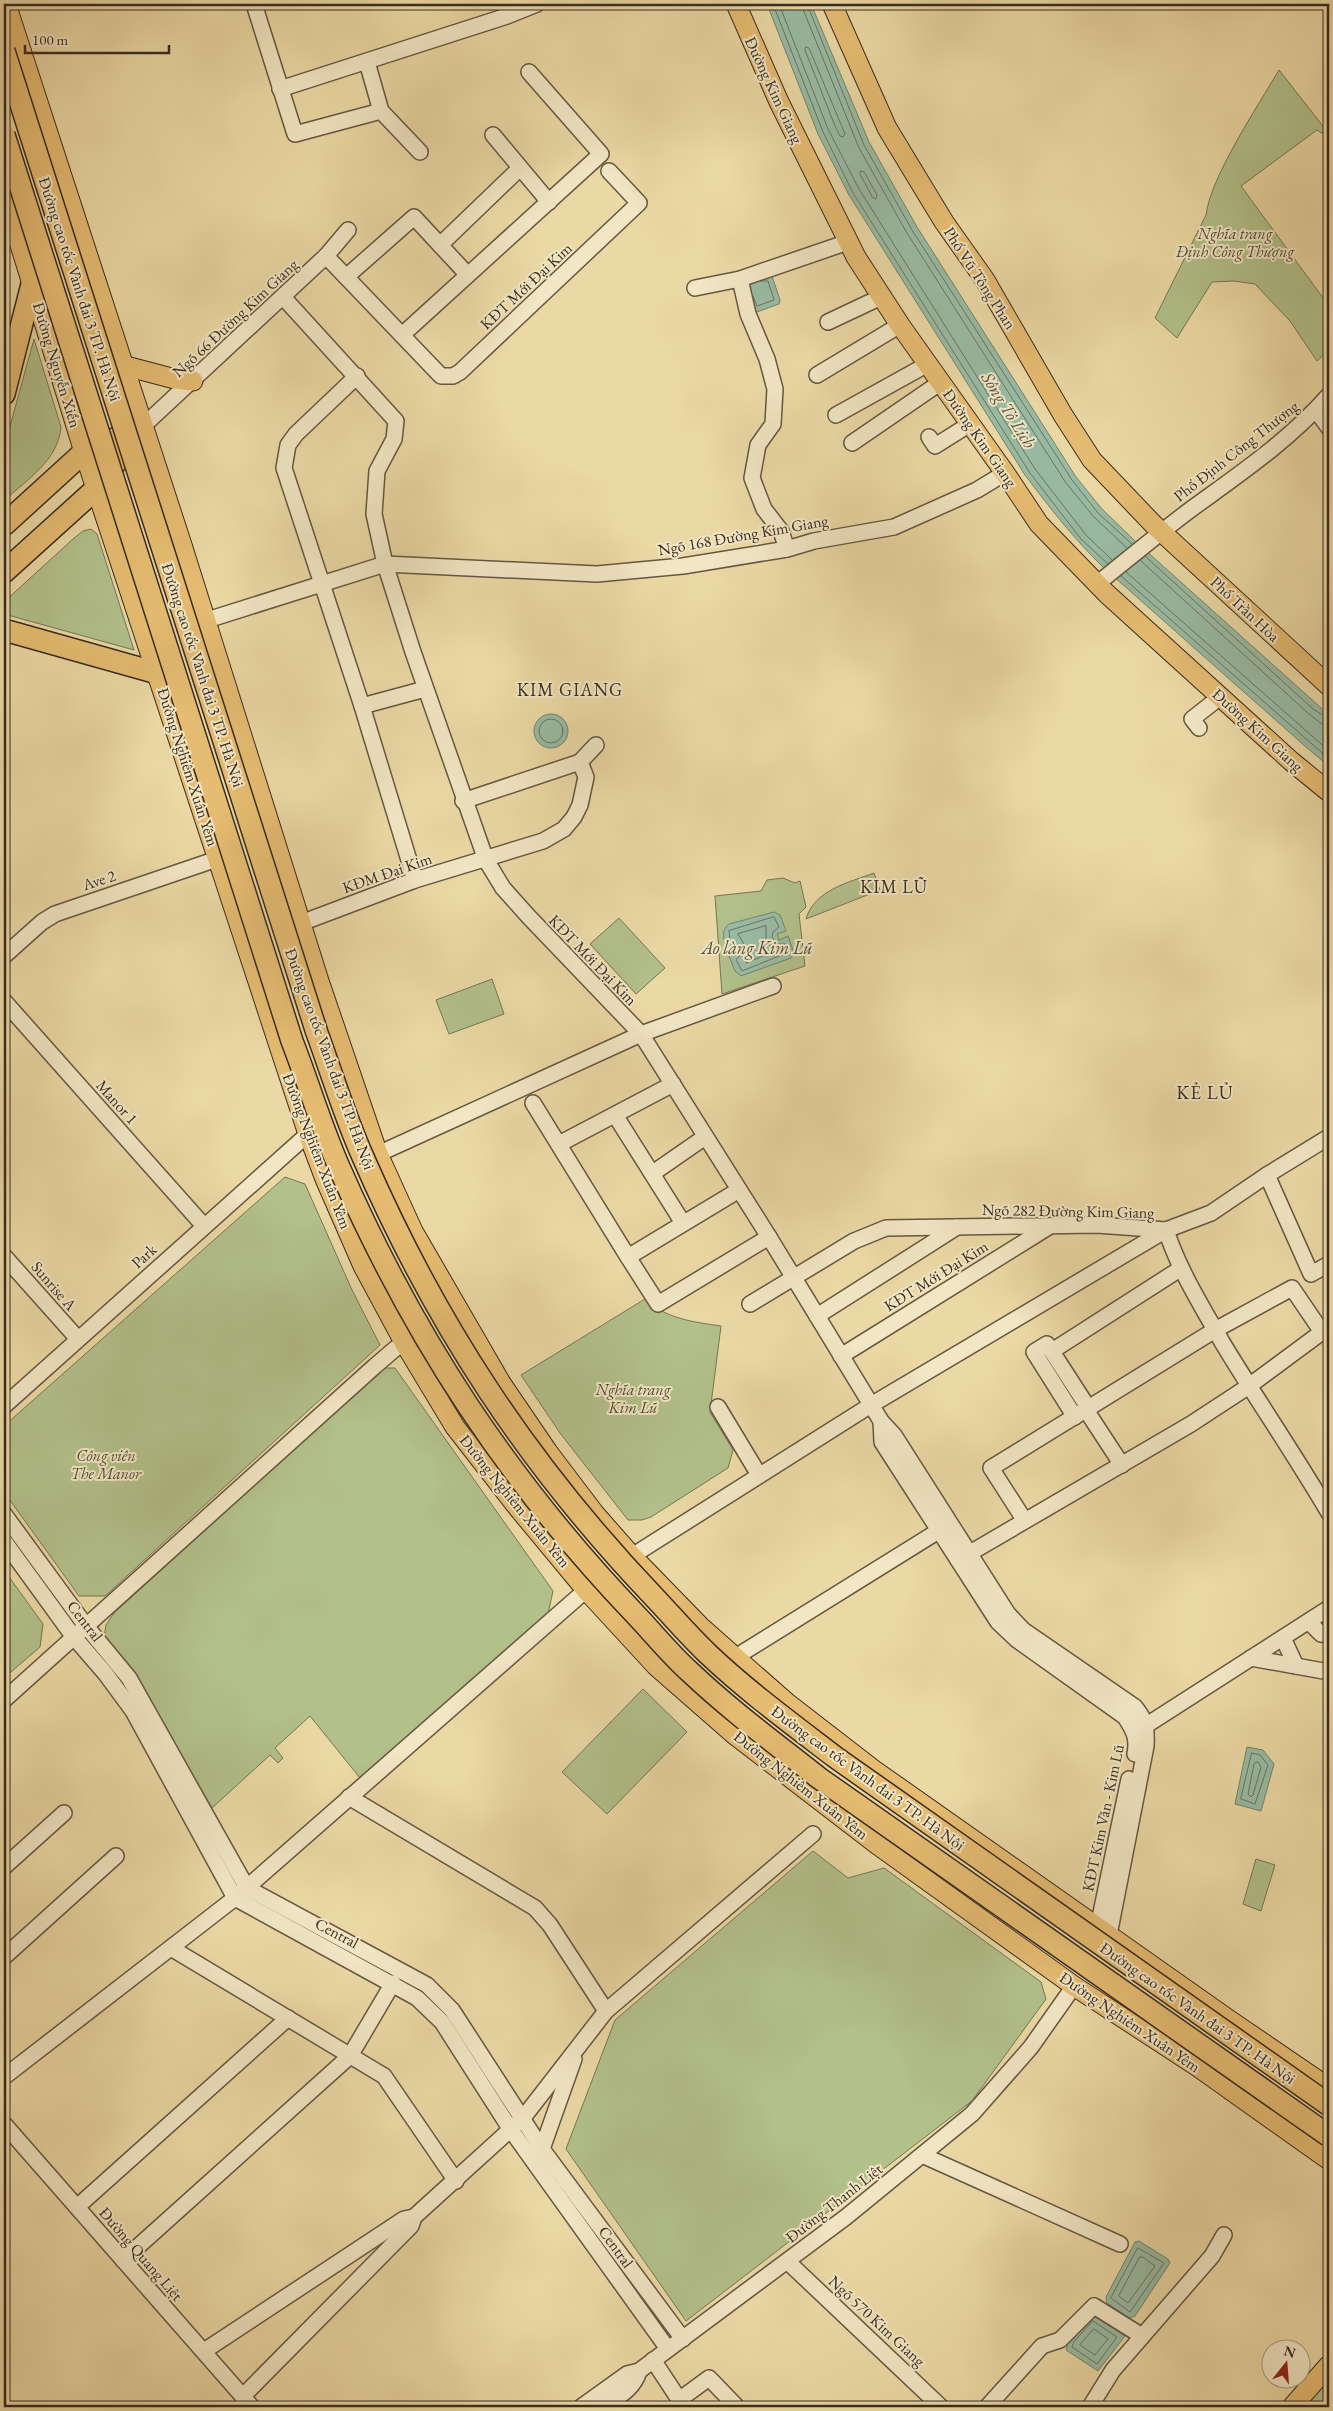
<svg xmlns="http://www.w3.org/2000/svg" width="1333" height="2411" font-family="'EB Garamond',serif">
<rect width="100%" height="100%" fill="#ebd9a5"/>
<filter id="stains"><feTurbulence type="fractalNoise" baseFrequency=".004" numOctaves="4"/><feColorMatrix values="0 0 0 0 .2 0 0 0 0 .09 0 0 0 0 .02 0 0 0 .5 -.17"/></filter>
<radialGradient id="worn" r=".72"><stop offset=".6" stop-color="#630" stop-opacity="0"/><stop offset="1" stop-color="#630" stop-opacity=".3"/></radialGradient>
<g fill="#b2c08a" stroke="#757656">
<path d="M1279,70L1326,130L1321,133L1317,130L1241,186L1329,306V350L1317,361L1290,321L1255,284L1234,281L1212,282L1177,338L1155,318L1206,215C1211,176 1258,106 1279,70Z"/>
<path d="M34,339L61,427C58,461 27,479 4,501V448Z"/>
<polygon points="91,529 97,534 134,650 4,614 4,602 73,539 83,531"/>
<path d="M874,873L880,890L806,919C814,890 850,882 874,873Z"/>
<polygon points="783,878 795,883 800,881 806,907 799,914 805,966 722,994 715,896 761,891 767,880"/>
<polygon points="619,918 665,968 636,994 590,944"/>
<polygon points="492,979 504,1014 449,1034 436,1000"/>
<polygon points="285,1177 305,1184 352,1290 380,1345 105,1596 79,1596 4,1492 4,1426"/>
<path d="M645,1299C666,1319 694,1322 721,1326L710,1412L733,1450L728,1468L651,1517L642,1520H628L560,1433L521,1375Z"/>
<polygon points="384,1368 395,1368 553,1591 548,1614 360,1778 310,1716 275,1748 283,1758 278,1763 270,1755 212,1808 133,1672 104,1637 106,1625 114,1613"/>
<polygon points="4,1570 43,1624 40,1647 4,1678"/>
<polygon points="643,1689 687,1732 607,1814 562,1772"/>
<polygon points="813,1851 848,1878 884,1868 1041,1982 1046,1999 972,2101 686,2321 566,2149 615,2020"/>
<polygon points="1256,1859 1275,1865 1261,1911 1243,1904"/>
<polygon points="1329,2377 1329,2407 1301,2407"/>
</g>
<g fill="#99bba3" stroke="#72826f">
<path d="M767,4H811L869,142L917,227L1076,477L1102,509L1134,540L1329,715V766L1306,747L1103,567C1074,539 1050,508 1025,475L849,195L818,134Z"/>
<polygon points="768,274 772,276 780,300 779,304 754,313 746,280"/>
<circle cx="551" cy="731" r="17"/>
<path d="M774,912L780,915L786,931L777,934L779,940L788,936L794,953L791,958L741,976L735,971L729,956L736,953L734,947L727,949C724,939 720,932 729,924Z"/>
<polygon points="1247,1747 1263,1750 1274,1764 1261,1811 1235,1804"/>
<polygon points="1139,2241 1168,2259 1170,2263 1135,2316 1129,2318 1107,2303 1106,2297 1135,2242"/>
<polygon points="1095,2316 1125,2336 1098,2371 1066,2350 1069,2339"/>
</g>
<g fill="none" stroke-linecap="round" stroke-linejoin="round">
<g stroke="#687462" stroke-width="1">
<polyline points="773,4 823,132 853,193 1030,473 1081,539 1108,564"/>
<polyline points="779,4 828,129 859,189 1035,469 1086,535 1112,560"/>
<polyline points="801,4 859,148 907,233 1066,483 1094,517 1127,548"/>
<polyline points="807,4 864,145 912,230 1072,480 1098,513 1132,544"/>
<polygon points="806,47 809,48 845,134 843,137 840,136 835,126 805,50"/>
<polygon points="861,171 864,172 877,195 876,199 873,198 860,174"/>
<polyline points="753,296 757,306 774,300 768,281 760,281"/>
<polyline points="1145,556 1313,709 1329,719"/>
<polyline points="1140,560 1309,714 1322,724 1329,725"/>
<polyline points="1126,572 1329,751"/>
<polyline points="1121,576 1329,759"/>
<circle cx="551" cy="731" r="12"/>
<polygon points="774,917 779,927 773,932 772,937 777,944 786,944 789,952 742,971 736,960 741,954 739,946 730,941 729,931"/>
<polygon points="766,926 766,939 773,952 746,963 747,949 738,934"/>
<polygon points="1252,1753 1260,1755 1268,1765 1255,1804 1241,1799"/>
<polygon points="1258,1762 1261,1767 1253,1795 1251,1797 1248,1794 1254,1764"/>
<polygon points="1138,2248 1164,2263 1130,2312 1111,2298"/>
<polygon points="1140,2257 1143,2257 1155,2266 1128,2303 1119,2296"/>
<polygon points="1093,2321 1117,2337 1097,2364 1072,2347 1074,2342"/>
<polygon points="1094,2329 1108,2339 1095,2355 1080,2345"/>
</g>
<g stroke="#655742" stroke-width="18">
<g id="minor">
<polyline points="254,4 295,134 381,111"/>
<polyline points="367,62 381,111 420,152"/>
<polyline points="280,89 507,16 537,4"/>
<polyline points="493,135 549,202"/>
<polyline points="440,245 520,168"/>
<polyline points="326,256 441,376 453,376 460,372 639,203 609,171"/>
<polyline points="346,277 414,217 467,274"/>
<polyline points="740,279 748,314 767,359 775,389 773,424 758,445 752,478 764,509 781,531 787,549"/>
<polyline points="695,288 740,279 848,242"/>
<path d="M283,297L396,421L394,439L377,471L374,514L385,564L413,652L486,860L503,888L528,916L641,1034L769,1237L881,1421L894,1435L1008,1614L1023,1630L1135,1707C1146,1720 1147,1730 1146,1746L1109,1935"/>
<polyline points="828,322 881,297"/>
<polyline points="402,335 601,154 529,72"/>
<polyline points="817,375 900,325"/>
<polyline points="357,376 296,434 288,445 284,468 362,706 415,880"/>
<polyline points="1316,410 1329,428"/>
<polyline points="836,415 928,364"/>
<polyline points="142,427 326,256 348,230"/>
<polyline points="929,437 935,446 970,424"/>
<polyline points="852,443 941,382"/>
<path d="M1097,584C1128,559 1158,534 1190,510C1238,475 1290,440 1329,395"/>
<polyline points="204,621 385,564 597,574 683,566 787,549 814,541 894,527 977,490 1005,473"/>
<polyline points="362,706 425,689"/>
<polyline points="1199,728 1192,719 1220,697"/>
<polyline points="580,762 596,745"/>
<polyline points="301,923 415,880 543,841 564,829 574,817 580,805 586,777 580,762 463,801"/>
<polyline points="4,956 42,922 55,914 217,859"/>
<polyline points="4,1001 204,1226"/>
<polyline points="533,1103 628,1257 739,1190"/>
<polyline points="615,1115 683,1223"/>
<polyline points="559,1144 673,1084"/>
<polyline points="378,1154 641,1034 773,986"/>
<polyline points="653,1173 705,1137"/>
<polyline points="1267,1175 1311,1274 1329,1264"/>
<path d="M1166,1230C1179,1270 1201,1305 1222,1342C1257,1400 1295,1455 1329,1513"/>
<polyline points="4,1256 78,1339"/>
<polyline points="628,1257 658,1304 769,1237"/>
<polyline points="750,1304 854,1241 886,1228 1097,1225 1166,1230 1211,1213 1267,1175 1329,1137"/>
<polyline points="817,1316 957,1227"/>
<polyline points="1052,1351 1180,1269"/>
<polyline points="841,1356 1050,1226"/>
<polyline points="4,1406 308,1134"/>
<polyline points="718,1407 759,1475"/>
<polyline points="1086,1410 1122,1465"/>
<polyline points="1075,1417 1034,1352 1047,1344 1089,1409"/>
<path d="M881,1421L882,1442L998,1622L1017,1640L1125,1717C1134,1731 1138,1738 1135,1754"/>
<polyline points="4,1514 86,1626 129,1678 247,1888 427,1985 452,2010 542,2149 683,2339"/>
<polyline points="4,1541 73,1636 105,1673 133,1711 235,1898 417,1998 442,2022 511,2130 668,2349"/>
<polyline points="632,1556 871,1405 1166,1230"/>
<polyline points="958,1560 1191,1424 1249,1386 1322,1332 1292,1288 1215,1330 991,1468 1025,1521"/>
<polyline points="1309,1622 1321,1634 1329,1635"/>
<polyline points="1283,1638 1296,1666"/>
<polyline points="734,1658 940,1530"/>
<polyline points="1251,1658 1329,1672"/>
<polyline points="4,1700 375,1366 396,1348 405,1344"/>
<polyline points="1139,1730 1329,1608"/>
<polyline points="349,1797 535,1908 550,1925 606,2011"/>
<polyline points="4,1867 64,1813"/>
<polyline points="1098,1927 1129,1779"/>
<polyline points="171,1948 384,2076 456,2181"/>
<polyline points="4,1957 116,1856"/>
<polyline points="4,2077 235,1898 586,1590"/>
<polyline points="4,2124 252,2407"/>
<polyline points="542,2149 574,2059"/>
<polyline points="922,2155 1120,2244"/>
<polyline points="77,2207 288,2018"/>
<polyline points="123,2260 350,2056 393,1983"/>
<polyline points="788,2262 941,2407"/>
<polyline points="204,2351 404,2219 414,2217"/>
<polyline points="653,2360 684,2407"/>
<polyline points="243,2396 411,2226 414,2217 523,2118 606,2011 813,1834"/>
<polyline points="679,2400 709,2378 737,2407"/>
<polyline points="581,2407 627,2374 639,2371 846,2217 972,2114 1031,2047 1074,1986"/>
<path d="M604,2407C618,2397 634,2389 639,2371"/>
<polyline points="987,2407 1042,2346 1060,2340 1094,2306 1142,2336"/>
<polyline points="1090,2407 1113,2370 1212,2256 1224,2235"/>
</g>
</g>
<g stroke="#382c21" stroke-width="21">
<g id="major">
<polyline points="6,4 182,545 319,981 378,1154 413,1231 501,1383 548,1452 595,1514 632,1556 702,1628 786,1702 874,1770 1228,2019 1329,2088"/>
<polyline points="736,4 779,102 856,257 900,325 1005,473 1039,524 1107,594 1291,761 1329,792"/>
<polyline points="832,4 887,128 944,222 985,280 1063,415 1092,460 1153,524 1329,686"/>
<polyline points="4,193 84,452 308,1134 325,1179 363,1266 405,1344 455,1427 518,1508 586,1590 656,1666 736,1736 875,1843 1074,1986 1198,2067 1329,2160"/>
<polyline points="122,365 175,379 193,381"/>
<polyline points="1292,2407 1329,2365"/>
</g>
</g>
<g stroke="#382c21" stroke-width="24">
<g id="highway">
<polyline points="4,394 32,284"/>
<polyline points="4,525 84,452 140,428"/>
<polyline points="4,572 97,488 142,427"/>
<polyline points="4,630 157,673"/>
</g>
</g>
<use href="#minor" stroke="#f2e6c4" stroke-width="15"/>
<use href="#major" stroke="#e6bc72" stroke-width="19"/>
<use href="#highway" stroke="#e6bc72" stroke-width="21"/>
<g stroke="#382c21" stroke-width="24" stroke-linecap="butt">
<g id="highway-bridge">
<path d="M4,51L317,1033C332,1074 345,1117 363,1157C436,1325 528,1465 655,1598C672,1616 689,1636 708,1654C747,1691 792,1724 835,1757L1329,2105"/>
<path d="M4,135L292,1041C308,1082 321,1126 339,1167C414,1338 507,1480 636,1615C654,1634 671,1655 690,1672C730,1710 776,1744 819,1778L1329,2136"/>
</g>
</g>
<use href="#highway-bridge" stroke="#e6bc72" stroke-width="21"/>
</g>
<g text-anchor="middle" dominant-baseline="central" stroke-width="4" stroke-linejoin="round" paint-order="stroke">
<g font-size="16" fill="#382c21" stroke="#f2e6c4">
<text transform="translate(774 90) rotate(65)">Đường Kim Giang</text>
<text transform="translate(980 278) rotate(57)">Phố Vũ Tông Phan</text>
<text transform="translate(526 286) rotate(-43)">KĐT Mới Đại Kim</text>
<text transform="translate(80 289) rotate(72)">Đường cao tốc Vành đai 3 TP. Hà Nội</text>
<text transform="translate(235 318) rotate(-43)">Ngõ 66 Đường Kim Giang</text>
<text transform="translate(57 365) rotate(73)">Đường Nguyễn Xiển</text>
<text transform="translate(980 438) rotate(55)">Đường Kim Giang</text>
<text transform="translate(1236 451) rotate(-38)">Phố Định Công Thượng</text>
<text transform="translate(743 535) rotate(-10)">Ngõ 168 Đường Kim Giang</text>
<text transform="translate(1245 609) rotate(43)">Phố Trần Hòa</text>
<text transform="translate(203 675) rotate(72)">Đường cao tốc Vành đai 3 TP. Hà Nội</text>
<text transform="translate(1258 730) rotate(42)">Đường Kim Giang</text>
<text transform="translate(188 767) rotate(72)">Đường Nghiêm Xuân Yêm</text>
<text transform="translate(387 873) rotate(-19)">KĐM Đại Kim</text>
<text transform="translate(99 880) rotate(-18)">Ave 2</text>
<text transform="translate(593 960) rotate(46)">KĐT Mới Đại Kim</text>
<text transform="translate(330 1059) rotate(70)">Đường cao tốc Vành đai 3 TP. Hà Nội</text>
<text transform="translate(117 1102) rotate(48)">Manor 1</text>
<text transform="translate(317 1151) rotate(69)">Đường Nghiêm Xuân Yêm</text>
<text transform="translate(1068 1211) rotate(1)">Ngõ 282 Đường Kim Giang</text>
<text transform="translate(144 1256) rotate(-42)">Park</text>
<text transform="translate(936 1276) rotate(-32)">KĐT Mới Đại Kim</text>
<text transform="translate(54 1286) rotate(49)">Sunrise A</text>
<text transform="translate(515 1501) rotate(51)">Đường Nghiêm Xuân Yêm</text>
<text transform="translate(85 1621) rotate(52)">Central</text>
<text transform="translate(868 1778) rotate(36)">Đường cao tốc Vành đai 3 TP. Hà Nội</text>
<text transform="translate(801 1785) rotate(38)">Đường Nghiêm Xuân Yêm</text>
<text transform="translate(1103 1818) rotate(-78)">KĐT Kim Văn - Kim Lũ</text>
<text transform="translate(337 1933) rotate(28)">Central</text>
<text transform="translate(1198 2013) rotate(35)">Đường cao tốc Vành đai 3 TP. Hà Nội</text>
<text transform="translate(1130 2022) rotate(34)">Đường Nghiêm Xuân Yêm</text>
<text transform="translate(834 2203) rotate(-38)">Đường Thanh Liệt</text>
<text transform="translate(616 2247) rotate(54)">Central</text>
<text transform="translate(141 2254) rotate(49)">Đường Quang Liệt</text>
<text transform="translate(877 2321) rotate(43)">Ngõ 570 Kim Giang</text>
</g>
<g font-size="16" font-style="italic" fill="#504a36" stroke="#f2e6c4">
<text x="1235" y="233">Nghĩa trang<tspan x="1235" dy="18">Định Công Thượng</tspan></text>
<text x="633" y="1389">Nghĩa trang<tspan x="633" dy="18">Kim Lũ</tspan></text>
<text x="106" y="1455">Công viên<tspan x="106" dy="18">The Manor</tspan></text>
</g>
<g font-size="18" font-style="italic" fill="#505042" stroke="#f2e6c4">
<text transform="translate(1009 410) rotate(58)">Sông Tô Lịch</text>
<text x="757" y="947">Ao làng Kim Lũ</text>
</g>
<g font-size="18" letter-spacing="1" fill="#382c21" stroke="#f2e6c4">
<text x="570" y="689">KIM GIANG</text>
<text x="894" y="886">KIM LŨ</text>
</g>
<g font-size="19" letter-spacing="1" fill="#382c21" stroke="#f2e6c4">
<text x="1205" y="1092">KẺ LỦ</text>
</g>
</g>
<rect width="1333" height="2411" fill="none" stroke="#ebd9a5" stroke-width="20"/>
<rect x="5" y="5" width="1323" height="2401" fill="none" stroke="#382c21" stroke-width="2.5"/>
<rect x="10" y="10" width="1313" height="2391" fill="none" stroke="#382c21"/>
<g transform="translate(1286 2364) rotate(17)"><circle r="24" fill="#f2e6c4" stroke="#a89c83"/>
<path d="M0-4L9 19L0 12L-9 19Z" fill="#8f2418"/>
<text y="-8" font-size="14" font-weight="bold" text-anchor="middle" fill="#382c21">N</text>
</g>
<path d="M25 45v8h144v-8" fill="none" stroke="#382c21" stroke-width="2.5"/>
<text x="32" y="45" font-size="15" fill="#382c21" stroke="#f2e6c4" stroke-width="4" paint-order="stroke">100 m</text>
<rect width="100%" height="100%" filter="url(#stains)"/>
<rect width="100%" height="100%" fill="url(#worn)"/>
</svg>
